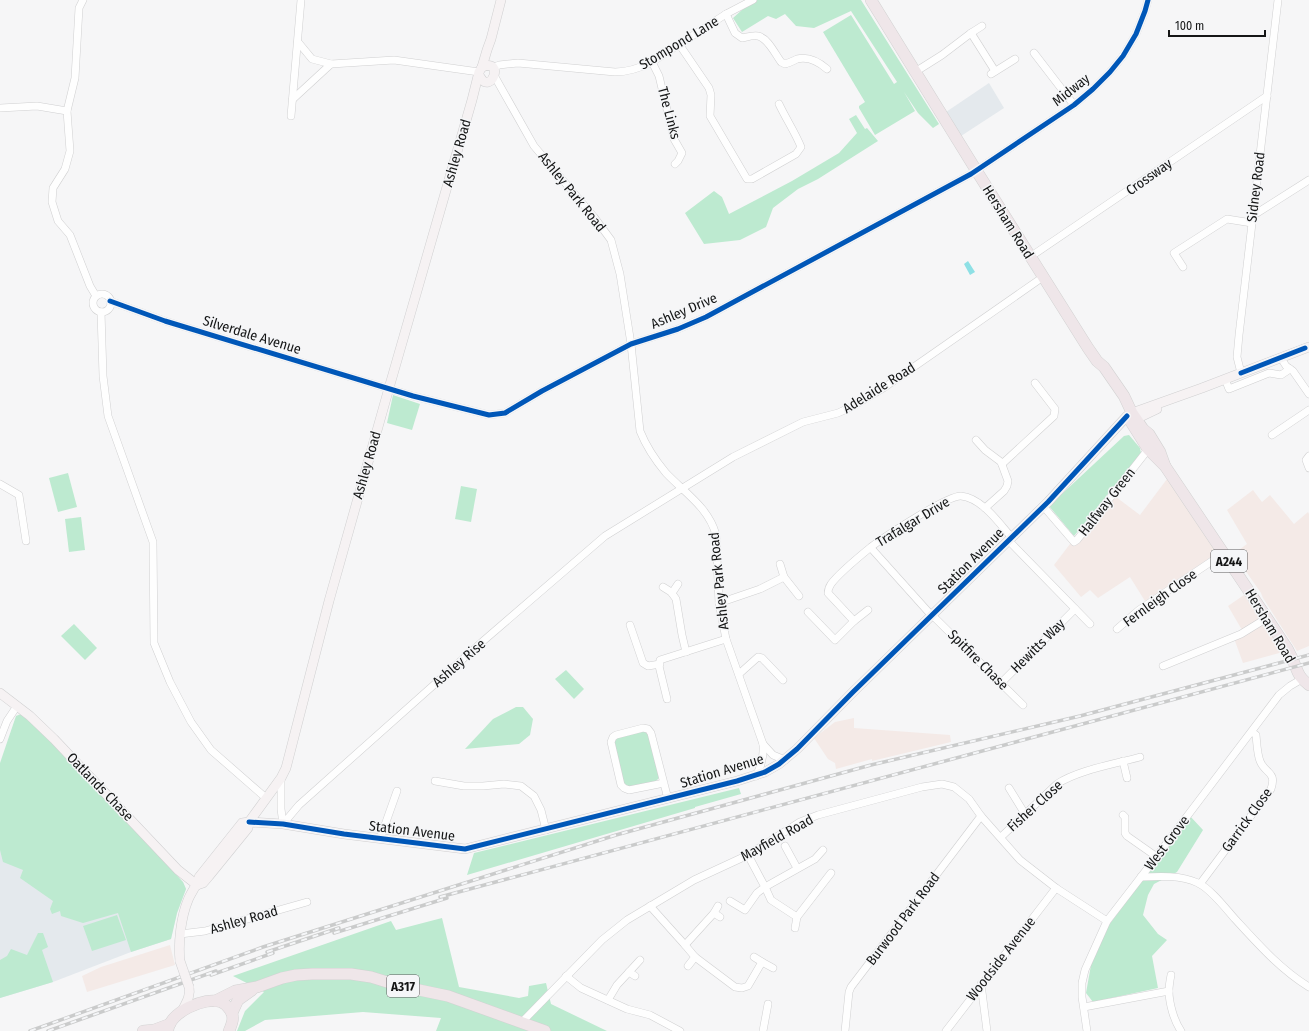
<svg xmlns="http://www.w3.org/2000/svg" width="1309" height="1031" font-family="'Fira Sans Condensed',sans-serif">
<rect width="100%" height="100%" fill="#f6f6f7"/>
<g fill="#f4eae7">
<polygon points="1167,479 1217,553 1145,601 1130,577 1098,598 1090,590 1081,597 1054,565 1070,544 1116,497 1140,515"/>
<polygon points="1253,490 1262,502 1270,495 1294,524 1308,512 1309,514 1309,646 1297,651 1263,598 1261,593 1245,570 1232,555 1247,544 1227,510"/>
<polygon points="1244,595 1283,652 1243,663 1235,641 1242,630 1228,606"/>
<polygon points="854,718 854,728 950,735 951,742 872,761 872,759 836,769 835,763 828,759 814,738 835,722"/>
<polygon points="170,945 175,965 87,992 82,976 101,967"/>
</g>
<g fill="#e4e9ed">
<polygon points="989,83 1004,108 961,136 946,112"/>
<polygon points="0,768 183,882 186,889 177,913 171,939 131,952 53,982 0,998"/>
</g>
<g fill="#bdead0">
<polygon points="753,0 861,0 939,124 933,128 918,113 904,92 915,111 875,135 859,108 859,106 865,102 823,32 851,15 894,84 897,82 851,11 814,28 796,26 785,14 776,19 768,16 742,32 733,18"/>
<polygon points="856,115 865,129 867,128 878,141 818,179 798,189 773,208 766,227 740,240 704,244 685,213 714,191 722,197 729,214 792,181 839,153 857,133 849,119"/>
<polygon points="393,395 420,404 412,430 387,423"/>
<polygon points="1129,435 1140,448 1141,453 1074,536 1049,506 1124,436"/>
<polygon points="68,473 77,507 58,512 49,478"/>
<polygon points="461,486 477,489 471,522 455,519"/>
<polygon points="81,517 85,550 69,552 65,519"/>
<polygon points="74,624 97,648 85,660 61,636"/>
<polygon points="566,670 584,689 574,699 555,679"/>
<polygon points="516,707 523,707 533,719 530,735 519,744 465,749 493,719"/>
<polygon points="21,714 68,756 183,882 186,889 177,913 171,939 131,952 118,913 83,923 61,916 60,911 52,914 50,909 53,901 20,878 23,870 3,862 0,850 0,763 16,716"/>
<polygon points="644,731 647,731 659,771 659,778 656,781 629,788 624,786 614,739"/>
<polygon points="739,788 741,794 695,807 695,808 467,875 474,853"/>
<polygon points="1189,815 1203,830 1177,872 1154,884 1148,895 1143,915 1158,934 1167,940 1152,956 1158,988 1093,1002 1086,993 1091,965 1109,925"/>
<polygon points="117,915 126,940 92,951 83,926"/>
<polygon points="442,918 459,987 519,998 528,996 529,986 546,983 551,1004 607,1031 436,1031 441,1018 363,1012 265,1020 245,1031 237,1031 245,1011 264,992 233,976 391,921 396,930"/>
<polygon points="38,933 43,933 48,947 42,950 53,982 0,998 0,960 7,956 11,949 27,955"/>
</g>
<polygon fill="#8ee0e5" points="968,261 975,272 970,275 964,264"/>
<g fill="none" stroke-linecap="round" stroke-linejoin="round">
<g stroke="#d0d0d1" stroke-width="8">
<g id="street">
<polyline points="83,0 79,8 75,78 67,111 70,151 65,169 53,188 52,202 58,221 70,235 90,286 96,296"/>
<path d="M726,14L735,33L742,38C747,37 753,35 758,36C768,38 775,54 781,62L785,64C789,63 793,61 797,59C809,56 819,62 827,69"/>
<polyline points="982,26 971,33 995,71"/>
<polyline points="298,42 312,59 331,64"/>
<path d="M679,44L709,88L711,95L710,116L747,179H752L796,154L801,147C795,132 786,119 779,104"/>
<polyline points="1034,53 1074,105"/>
<polyline points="652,62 659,76 674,139 682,153 678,161 675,164"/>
<path d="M493,68L499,65L518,63L615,72C629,72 640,68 652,62L726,14L753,0"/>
<polyline points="915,72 942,55 971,33"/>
<polyline points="991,74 1015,59"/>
<path d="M495,77L534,146L594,217L611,240L620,274L631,344L640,431C646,446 656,461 666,473C685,493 709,508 716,535L719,603L726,639L763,744C764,756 762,765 756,776"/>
<polyline points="293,99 331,64 394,60 479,72"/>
<polyline points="0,108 37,106 67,111"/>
<polyline points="291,116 301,0"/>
<polyline points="1252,213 1257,213 1309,180"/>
<polyline points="1030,257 1267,96"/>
<polyline points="1183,267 1174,253 1227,219 1252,223"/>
<circle cx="102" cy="303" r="9"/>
<polyline points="110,301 165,321 413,396 489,415 505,413 542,391 631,344 678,329 706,317 971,174 1074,105 1093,89 1110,72 1123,56 1136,34 1145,11 1148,0"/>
<polyline points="101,312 103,376 108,416 153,542 154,643 170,682 191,722 211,750 266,798"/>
<polyline points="1281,358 1286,366 1293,371 1309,394"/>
<polyline points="1241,373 1237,357 1239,335 1278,0"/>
<polyline points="1225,379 1229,389 1269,373 1281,375 1290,369"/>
<polyline points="1272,435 1309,410"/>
<polyline points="976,440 985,450 1001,462 1008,481 1007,486 1004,491 985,508"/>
<polyline points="1309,456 1306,460 1309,468"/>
<polyline points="1002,464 1054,416 1055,409 1035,383"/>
<polyline points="0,484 19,495 26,541"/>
<polyline points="1043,506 1074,542 1077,540 1150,447"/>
<polyline points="1009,541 1090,624"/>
<polyline points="871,548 932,616"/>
<polyline points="780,564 784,577 799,596"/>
<polyline points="663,587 671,592 676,599 682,635 686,652"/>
<polyline points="672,593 678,584"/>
<polyline points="719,603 760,589 784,577"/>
<path d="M808,612L835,640L854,621L828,593C828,589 829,587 831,584C839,573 860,556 871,547C884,537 948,495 961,496C982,498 999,523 1012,538"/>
<polyline points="933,616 1023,705"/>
<polyline points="854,621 868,610"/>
<polyline points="630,625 643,663 648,666 660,664"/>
<polyline points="1117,629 1139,610 1224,553"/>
<polyline points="1163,666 1241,634 1267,618"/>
<polyline points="739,674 758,657 762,658 783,680"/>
<polyline points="1001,683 1075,609"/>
<polyline points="667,699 659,666 660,660 726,639"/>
<polyline points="0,739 7,721 17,706"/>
<polyline points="763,744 773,755 785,760"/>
<polyline points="1123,761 1127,778"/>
<polyline points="281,778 281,809 283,824"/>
<polyline points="435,781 464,786 483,786 504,784 521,786 534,796 541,810 546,830"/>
<polyline points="664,783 629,790 624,788 621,785 611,742 613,737 616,735 643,728 648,729 651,733 668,799"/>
<polyline points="1009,788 1025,814"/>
<polyline points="1123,815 1125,817 1125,833 1127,836 1157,857"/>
<polyline points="283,824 299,805 482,642 605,536 733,457 803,422 838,413 853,406 885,387 1043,277"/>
<path d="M1001,837L1057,784C1078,770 1115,764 1140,757"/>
<polyline points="380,839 397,791"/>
<polyline points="785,846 797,868"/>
<path d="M1141,877C1160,876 1181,875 1198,883C1211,889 1226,909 1235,919C1258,944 1280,969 1309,987"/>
<path d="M1200,884L1271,789C1277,771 1265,774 1260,761C1257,753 1257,744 1256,735L1252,732"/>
<polyline points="730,901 745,910 757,893 765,887 748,855"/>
<polyline points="650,906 685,945 714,913"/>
<polyline points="718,906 714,913 720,917"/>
<polyline points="797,917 771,900 765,887 815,859 823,850"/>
<polyline points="795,928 797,917 831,873"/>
<polyline points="180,934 205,931 307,902"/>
<polyline points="685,945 695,957 735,987 742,988 748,986 762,962 754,957"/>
<polyline points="762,962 773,968"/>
<polyline points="688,966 695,957"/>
<path d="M1171,975C1170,980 1169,986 1169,991C1169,1003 1174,1021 1181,1031"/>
<polyline points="566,976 581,988 627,1009 650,1015 680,1031"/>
<polyline points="635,976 629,972 640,960"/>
<polyline points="981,984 987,1031"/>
<polyline points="608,1000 617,985 629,972"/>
<polyline points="1084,1007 1169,991"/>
<polyline points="521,1023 602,940 627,920 694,880 748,855 800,822 818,815 922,787 942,784 954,787 969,799 981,816 1020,860 1056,888 1107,921"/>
<polyline points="763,1031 768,1004"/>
<polyline points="845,1031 849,992 851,987 981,816"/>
<polyline points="946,1031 1056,888"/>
<polyline points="1087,1031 1082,997 1082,983 1085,970 1107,921 1141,877 1279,695 1290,686 1302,679"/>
</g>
</g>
<g stroke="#d0d0d1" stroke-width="10">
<g id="secondary">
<path d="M479,75C490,98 506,58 482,67"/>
<polyline points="1132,413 1202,388 1309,347"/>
<polyline points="1136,419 1157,409"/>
<polyline points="0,693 30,716 54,739 178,870 197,885"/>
<polyline points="197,885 203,883 209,876 248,828 249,822 281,778 286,768 329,601 389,388 472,100 479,72 482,67 487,50 491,39 501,0"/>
<path d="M180,961C178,943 181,917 188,900C191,892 197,886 199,877L242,823L249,822L283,824L344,834L465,849L737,781L765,772L779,764L797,749L853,692L1048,502L1127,416"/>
<path d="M182,1011C186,1003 191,996 189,987"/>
</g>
</g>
<g stroke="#d2d2d2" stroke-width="12">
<g id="primary">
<polyline points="871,0 976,170 1088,348 1097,361 1104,367 1124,396 1132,413 1143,429 1149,434 1160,452 1165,466"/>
<path d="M1131,422L1148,449L1165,466L1283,642C1286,646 1289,651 1291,656C1298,670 1296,675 1309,685"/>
<polyline points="215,1001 235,991 257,987 282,978 296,975 312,974 351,974 371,977 400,986 448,996 545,1031"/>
<polyline points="232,1013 238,1000 252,990"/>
<polyline points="143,1031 154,1030 170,1024"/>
<path d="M168,1031C168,1013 205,996 221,1002C224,1003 228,1007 230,1010C235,1017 232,1024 229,1031"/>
</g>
</g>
<use href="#street" stroke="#fefefe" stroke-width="7"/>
<use href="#secondary" stroke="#f6f2f3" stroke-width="9"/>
<use href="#primary" stroke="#efe6e9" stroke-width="11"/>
<g stroke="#cacbcb" stroke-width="3.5">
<g id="rail">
<polyline points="440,897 1309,663"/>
<polyline points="334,933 447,898"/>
<polyline points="267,952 339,928"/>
<polyline points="211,975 273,953"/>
<polyline points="30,1031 263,947 616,835 871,765 1080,716 1309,655"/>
<polyline points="48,1031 216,971"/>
</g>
</g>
<use href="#rail" stroke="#f5f6f8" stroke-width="2" stroke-dasharray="6" stroke-linecap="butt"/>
<g stroke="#d0d0d1" stroke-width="10" stroke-linecap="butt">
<polyline id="secondary-bridge" points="180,961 189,987"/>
</g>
<use href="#secondary-bridge" stroke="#f6f2f3" stroke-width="9"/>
<g stroke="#f5f6f8" stroke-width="8">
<g id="cycleway">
<polyline points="110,301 165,321 413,396 489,415 505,413 542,391 631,344 678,329 706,317 971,174 1074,105 1093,89 1110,72 1123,56 1136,34 1145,11 1148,0"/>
<polyline points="1241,373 1305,348"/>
<polyline points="249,822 283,824 344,834 465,849 737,781 765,772 779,764 797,749 853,692 1048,502 1127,416"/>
</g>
</g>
<use href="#cycleway" stroke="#0057b8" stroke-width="5"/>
</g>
<g text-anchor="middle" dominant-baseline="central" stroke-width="3" stroke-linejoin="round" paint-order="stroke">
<g fill="#f5f6f8" stroke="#58595a" stroke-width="1">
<rect x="1211" y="550" width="36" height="22" rx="3"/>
<rect x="387" y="975" width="32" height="22" rx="3"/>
</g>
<g font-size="13" font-weight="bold" fill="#151616">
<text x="1229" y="561">A244</text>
<text x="403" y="986">A317</text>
</g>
<g font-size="14" fill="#151616" stroke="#f5f6f8">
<text transform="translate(679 43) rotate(-31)">Stompond Lane</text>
<text transform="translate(1071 90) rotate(-38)">Midway</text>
<text transform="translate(669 113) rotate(75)">The Links</text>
<text transform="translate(457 153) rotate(-74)">Ashley Road</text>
<text transform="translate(1149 177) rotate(-35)">Crossway</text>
<text transform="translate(1256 187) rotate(-83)">Sidney Road</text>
<text transform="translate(572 192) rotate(51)">Ashley Park Road</text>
<text transform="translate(1008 222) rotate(58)">Hersham Road</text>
<text transform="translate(684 311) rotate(-23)">Ashley Drive</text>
<text transform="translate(252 335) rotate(17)">Silverdale Avenue</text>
<text transform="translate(879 388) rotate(-32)">Adelaide Road</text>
<text transform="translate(367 465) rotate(-74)">Ashley Road</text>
<text transform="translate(1107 502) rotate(-52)">Halfway Green</text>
<text transform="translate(913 522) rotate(-31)">Trafalgar Drive</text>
<text transform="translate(971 561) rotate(-45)">Station Avenue</text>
<text transform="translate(719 581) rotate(-96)">Ashley Park Road</text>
<text transform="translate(1160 598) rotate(-36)">Fernleigh Close</text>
<text transform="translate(1270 626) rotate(59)">Hersham Road</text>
<text transform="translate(1038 646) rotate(-45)">Hewitts Way</text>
<text transform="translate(978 660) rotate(45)">Spitfire Chase</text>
<text transform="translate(459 663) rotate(-41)">Ashley Rise</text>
<text transform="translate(722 771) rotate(-17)">Station Avenue</text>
<text transform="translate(100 787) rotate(46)">Oatlands Chase</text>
<text transform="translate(1035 806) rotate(-42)">Fisher Close</text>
<text transform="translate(1247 820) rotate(-54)">Garrick Close</text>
<text transform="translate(412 831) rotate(7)">Station Avenue</text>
<text transform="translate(777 838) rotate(-29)">Mayfield Road</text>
<text transform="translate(1167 843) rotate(-53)">West Grove</text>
<text transform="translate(903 919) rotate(-53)">Burwood Park Road</text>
<text transform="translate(244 920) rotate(-16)">Ashley Road</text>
<text transform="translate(1001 959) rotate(-52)">Woodside Avenue</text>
</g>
</g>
<path d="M1169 30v6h96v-6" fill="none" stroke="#151616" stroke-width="2"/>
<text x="1175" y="30" font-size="12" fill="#151616" stroke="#f5f6f8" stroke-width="3" paint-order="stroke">100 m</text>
</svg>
